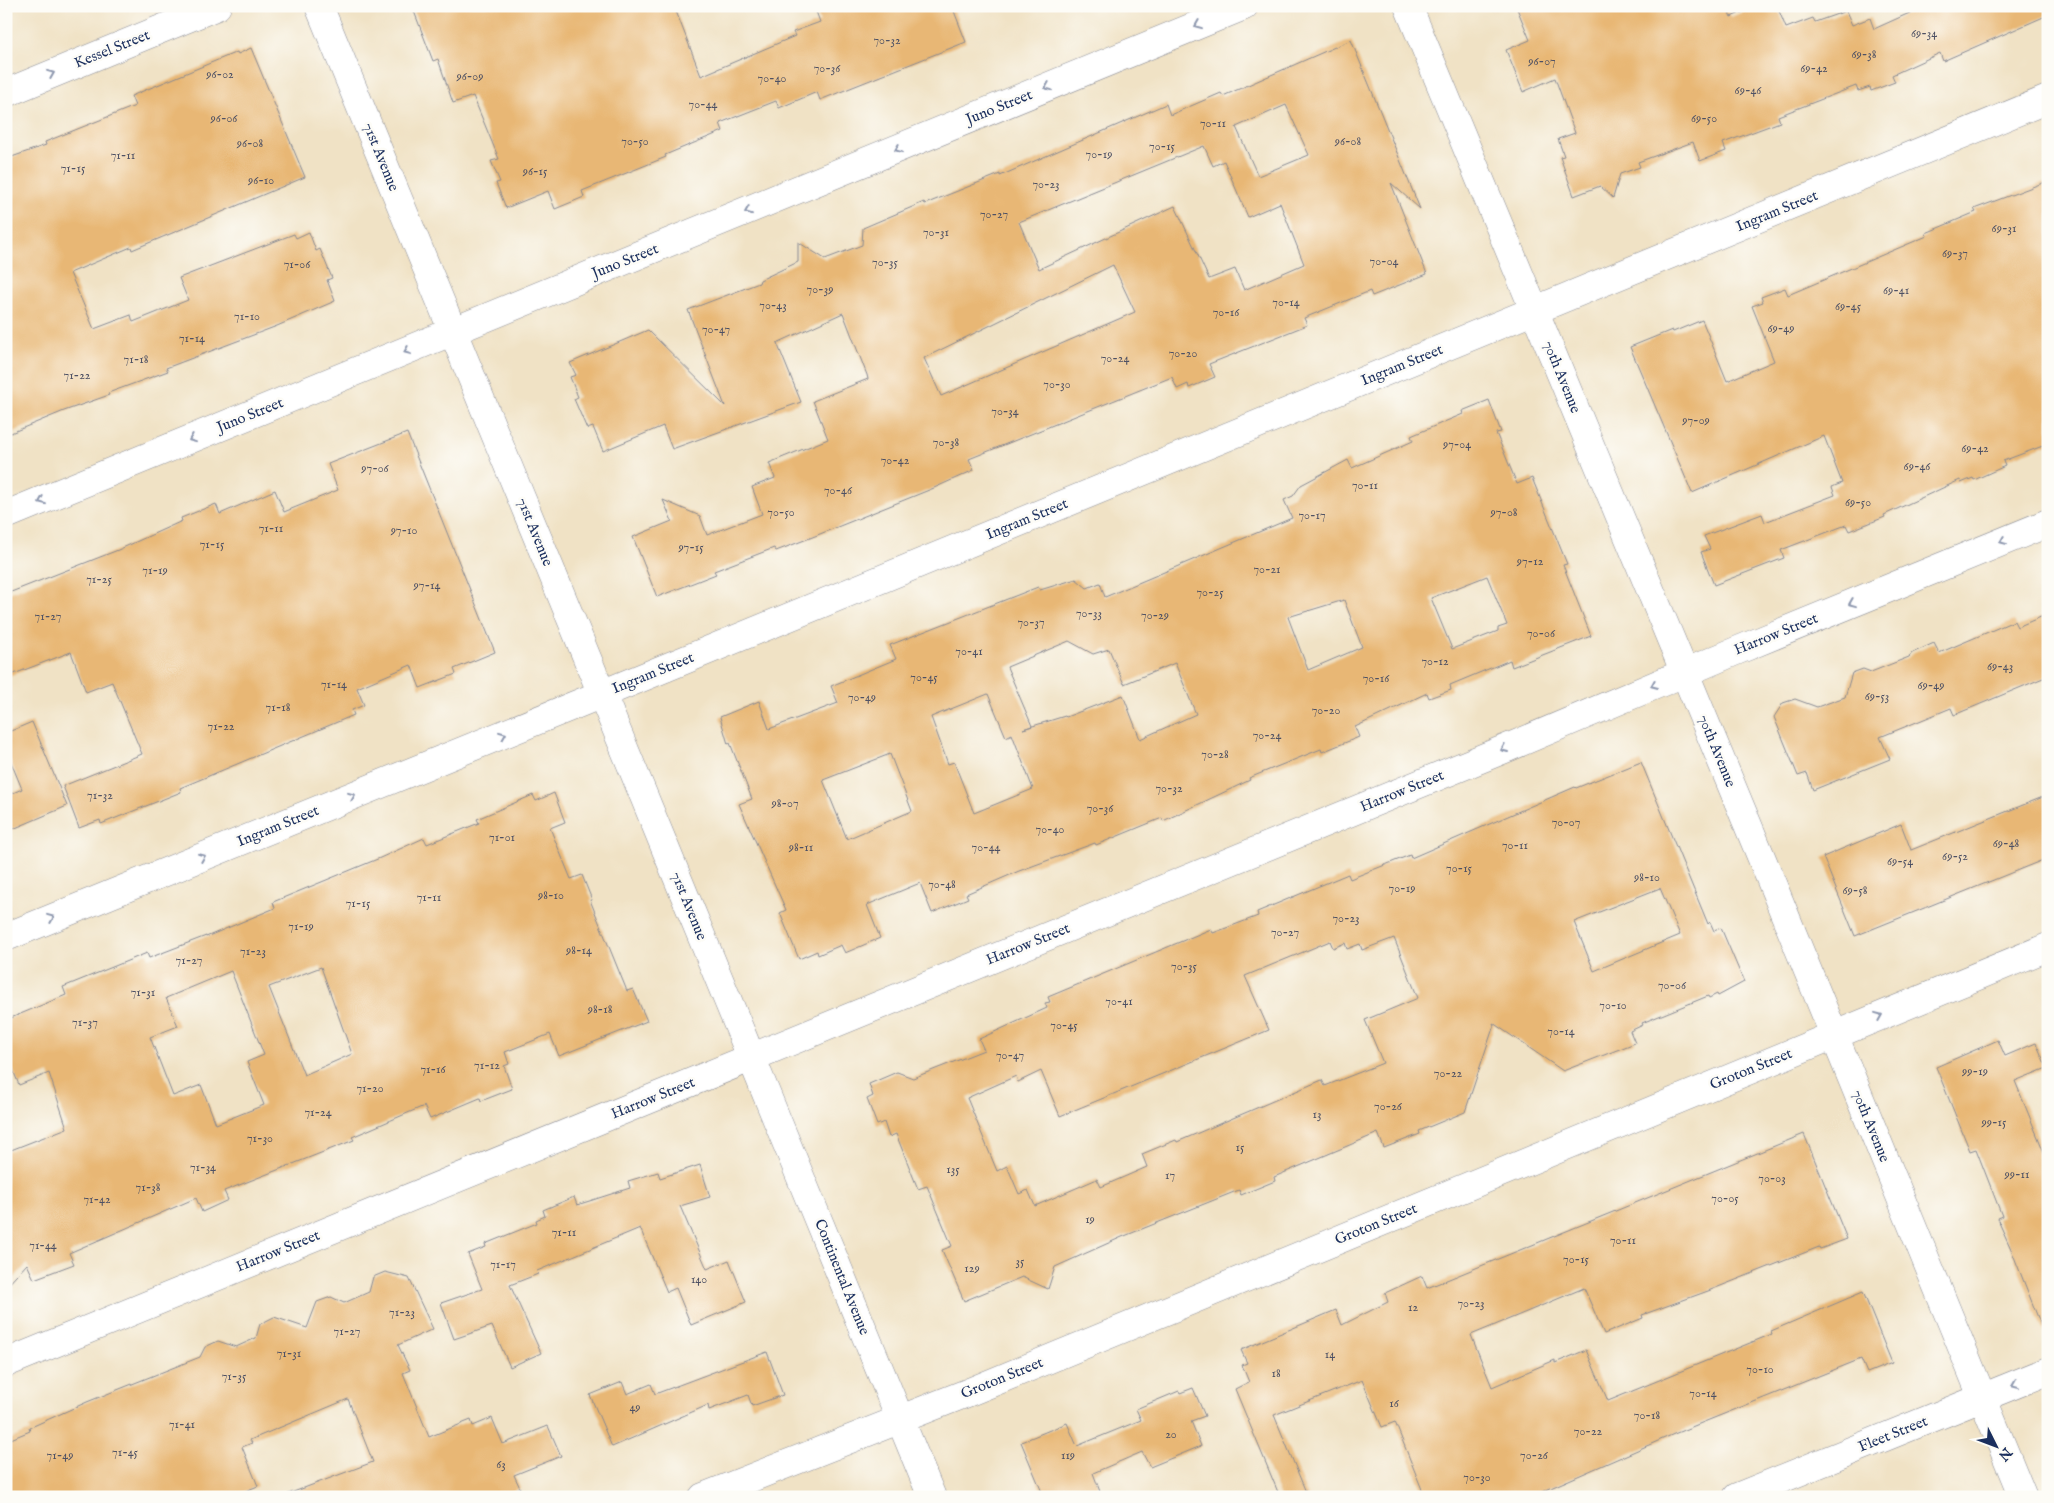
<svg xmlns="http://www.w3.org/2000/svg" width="2054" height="1503" font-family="'IM FELL English',serif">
<rect width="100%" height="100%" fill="#fdfcf7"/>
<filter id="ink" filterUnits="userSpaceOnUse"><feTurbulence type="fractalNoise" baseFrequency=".02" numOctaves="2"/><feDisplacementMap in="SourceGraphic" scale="10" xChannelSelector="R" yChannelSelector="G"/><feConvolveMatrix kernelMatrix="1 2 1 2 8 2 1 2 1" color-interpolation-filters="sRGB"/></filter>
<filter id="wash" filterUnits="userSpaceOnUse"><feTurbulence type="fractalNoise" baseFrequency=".0096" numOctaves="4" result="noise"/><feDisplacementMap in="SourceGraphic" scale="20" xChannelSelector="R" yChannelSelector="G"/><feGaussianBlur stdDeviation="1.12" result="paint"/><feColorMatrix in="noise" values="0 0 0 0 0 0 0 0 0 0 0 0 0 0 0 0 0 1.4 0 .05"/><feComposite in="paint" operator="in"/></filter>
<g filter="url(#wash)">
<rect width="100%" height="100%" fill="#f0e2c5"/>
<g id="blocks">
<g fill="#e8b774" fill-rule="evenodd">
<polygon points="412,6 674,6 701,76 795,36 793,32 820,22 814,6 952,6 966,42 820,100 817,92 779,108 776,101 720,123 723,131 665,155 666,157 582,191 584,197 555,209 548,191 506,208 496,183 500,182 491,161 499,159 473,96 453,103 438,59 433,61"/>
<polygon points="1516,6 1726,6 1731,17 1757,6 1777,6 1786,28 1813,18 1815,22 1846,11 1852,25 1870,18 1874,29 1925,6 2048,6 2048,15 1943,61 1940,53 1892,75 1895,82 1871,91 1870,87 1858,91 1856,86 1778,116 1780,122 1723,143 1726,151 1700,161 1693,142 1638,162 1640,167 1620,174 1613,198 1600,186 1574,196 1560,157 1564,156 1558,139 1575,133 1555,78 1523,92 1506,50 1530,40"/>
<path d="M1351,40L1420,209L1391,183L1427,274L1372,296L1370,291L1304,318L1307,325L1209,364L1215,377L1189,388L1188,384L1177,389L1172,377L969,459L974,470L934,488L810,538L776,551L774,548L714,571L716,574L657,597L633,537L672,521L663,500L700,516L707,535L762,514L752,487L775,478L769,463L828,439L813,401L868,379L867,375L843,313L777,343L801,402L672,449L663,426L603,451L593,427L587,429L574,399L578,397L570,377L576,375L570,363L648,330L725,406L688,310L759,283L760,280L798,262V242L825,259L862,245L863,228L877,222L924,202L925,204L1000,174V176L1166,104L1170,115L1221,93L1223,96ZM1286,105L1309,155L1258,176L1236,127ZM1204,146L1213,166L1224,161L1248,217L1280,203L1304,264L1244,290L1235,269L1209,279L1175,206L1039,269L1019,222ZM1113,265L1135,312L941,396L924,358Z"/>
<polygon points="251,48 305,177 132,250 131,247 70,273 94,329 131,315 133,322 188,300 179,278 294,234 296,238 309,232 316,251 320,249 332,278 327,280 335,301 277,326 166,368 168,371 108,393 109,395 64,411 6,435 6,159 46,145 45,142 135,106 131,96 237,52 238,54"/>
<polygon points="2048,181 2048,444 2003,461 2005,466 1974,480 1973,478 1961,483 1960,480 1884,515 1885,517 1849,531 1846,525 1781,550 1784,558 1714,585 1701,552 1710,549 1704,536 1762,514 1765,522 1835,495 1832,487 1842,483 1824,436 1692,493 1630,347 1672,330 1673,332 1702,320 1727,381 1774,361 1752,306 1763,302 1761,297 1785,288 1788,295 1927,236 1926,233 1976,212 1974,209"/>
<path d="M1489,400L1501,432L1496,433L1517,484L1532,478L1567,564L1563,565L1591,636L1512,667L1510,660L1450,685L1451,690L1429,698L1427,693L1355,727L1359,737L1322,752L1321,749L1249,778L1250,780L1163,821L1162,818L1096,845L1095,843L1019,871L966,894L968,898L932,913L920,883L867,905L880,938L845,953L841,945L818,955L817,951L799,959L780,913L786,910L739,804L752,799L730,743L728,744L720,717L759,701L769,729L838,703L831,686L896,659L890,645L1038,587L1040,590L1076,579L1087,588L1100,583L1105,597L1292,518L1284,500L1293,496L1301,485L1348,460L1352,468L1413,441L1411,436L1463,414L1462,411ZM1487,576L1507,625L1498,628V631L1452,649L1431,598ZM1344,600L1362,647L1308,670L1288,617ZM1069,641L1093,654L1109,649L1124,684L1175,663L1196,714L1140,739L1123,695L1066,717L1065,716L1023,729L1032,726L1007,667ZM988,694L1006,737L1012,734L1033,789L974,813L954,762L948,764L931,717ZM890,754L912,811L847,839L823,780Z"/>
<polygon points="407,433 495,652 454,669 456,674 420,688 411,665 357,688 364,705 352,710 354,715 180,788 181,792 101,824 100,820 79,828 63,786 142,754 112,682 86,692 71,652 6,677 6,594 118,550 182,521 181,518 216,504 220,514 275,490 284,512 338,490 328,464"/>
<polygon points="2048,614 2048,676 1954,715 1951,708 1880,737 1890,759 1813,790 1807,773 1798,776 1774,717 1783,703 1795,699 1817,707 1845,697 1852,673 1863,669 1871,672 1909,657 1912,653 1934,643 1939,653 2014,621 2017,627"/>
<polygon points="32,722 67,806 6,832 6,796 22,789 6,750 6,733"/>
<path d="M1641,762L1708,924L1710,922L1714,931L1721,928L1744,982L1718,996L1717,994L1709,998L1708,996L1642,1023L1643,1025L1630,1031L1635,1043L1563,1071L1493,1023L1494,1025L1465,1112L1419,1131L1420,1134L1384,1148L1378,1133L1274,1177L1275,1181L1241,1195L1239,1190L1122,1237L1055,1267L1048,1289L1022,1277L964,1301L942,1250L952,1246L927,1186L918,1189L896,1134L889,1137L884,1122L877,1125L867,1099L873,1096L869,1084L897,1072L913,1078L984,1050L979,1039L1047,1008L1045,1003L1050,1002L1048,997L1211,929L1213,933L1258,916L1257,912L1348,874L1350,879L1410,855L1411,858L1575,787L1576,788ZM1660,888L1680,935L1594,971L1574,922ZM1394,938L1418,998L1365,1020L1383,1063L1325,1086L1322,1080L1177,1142L1176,1140L1142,1154L1147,1167L1101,1187L1097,1179L1035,1206L1028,1190L1019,1194L1007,1166L997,1171L967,1098L1016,1076L1018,1082L1041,1071L1060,1116L1269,1030L1245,976L1330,941L1333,948L1345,943L1347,949L1360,944L1362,950Z"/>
<path d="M554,793L565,822L550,828L571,879L582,875L592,900H590L627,991L633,989L647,1021L559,1056L550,1034L505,1052L509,1064L504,1066L512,1089L481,1101L480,1098L430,1119L424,1106L352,1137L354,1140L224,1191L228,1200L202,1212L196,1198L69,1253L74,1264L34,1279L27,1264L6,1287V1152L67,1128L49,1073L19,1085L6,1052V1020L66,995L63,987L147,953L149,958L206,936V937L275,908L273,902L380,858L424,838L427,844L479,823L477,819L533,795L536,801ZM321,967L352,1054L304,1075L269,987ZM231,971L264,1055L247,1062L264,1105L216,1124L201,1085L173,1096L150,1037L178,1026L166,998Z"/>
<polygon points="2048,795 2048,858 1855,936 1823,857 1901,824 1911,850"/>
<polygon points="1998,1040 2005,1056 2036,1043 2047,1068 2015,1081 2048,1162 2048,1338 2046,1338 2011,1249 1997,1218 2002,1216 1976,1149 1970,1151 1936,1067"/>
<polygon points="1804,1134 1847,1239 1820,1249 1819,1247 1708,1291 1642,1315 1643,1318 1604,1334 1584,1288 1471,1335 1492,1387 1555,1360 1555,1363 1586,1350 1608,1401 1772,1334 1771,1331 1863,1292 1892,1363 1867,1373 1861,1359 1674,1434 1530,1497 1425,1497 1395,1422 1382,1427 1362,1380 1274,1415 1308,1497 1280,1497 1235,1389 1249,1382 1242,1365 1247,1363 1241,1350 1336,1310 1342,1325 1388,1302 1385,1293 1422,1276 1427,1288"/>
<polygon points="700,1165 710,1197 680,1206 707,1269 729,1260 746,1302 691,1325 676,1288 667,1292 640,1228 537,1271 538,1274 510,1285 541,1353 510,1367 492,1326 454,1339 441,1303 482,1289 468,1254 486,1247 485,1244 537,1223 536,1220 545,1216 543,1210 574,1197 577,1205 630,1188 628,1181 658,1172 660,1178"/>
<polygon points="385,1272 409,1278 433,1329 398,1345 410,1370 403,1373 429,1437 471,1420 473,1426 492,1418 503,1444 548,1426 561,1456 514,1475 520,1488 497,1497 288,1497 288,1494 373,1462 348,1399 250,1440 252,1443 242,1447 258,1486 230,1497 6,1497 6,1441 30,1431 29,1428 87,1402 200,1357 205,1347 218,1341 236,1347 256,1338 260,1324 274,1317 307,1328 317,1302 331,1297 344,1303 369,1292 373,1277"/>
<polygon points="767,1352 783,1395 752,1406 748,1395 709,1410 708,1405 612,1447 590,1395 622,1382 627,1394 651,1384 655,1394"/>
<polygon points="1193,1388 1205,1416 1191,1421 1201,1446 1150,1467 1142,1452 1093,1473 1102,1497 1044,1497 1021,1442 1067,1423 1077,1446 1141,1420 1136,1409 1179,1391 1180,1393"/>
</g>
</g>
</g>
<g filter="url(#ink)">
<use href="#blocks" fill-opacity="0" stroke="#868892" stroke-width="1"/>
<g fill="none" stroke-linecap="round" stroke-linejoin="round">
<g stroke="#868892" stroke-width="29">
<g id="minor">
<polyline points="319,6 932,1497"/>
<polyline points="1408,6 1767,871 2023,1497"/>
<polyline points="6,93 217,6"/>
<polyline points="6,515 1244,6"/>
<polyline points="6,937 602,694 2048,99"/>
<polyline points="6,1363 1507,748 1736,651 2048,523"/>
<polyline points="703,1497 967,1393 2048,947"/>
<polyline points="1737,1497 2048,1371"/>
</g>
</g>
<use href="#minor" stroke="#fff" stroke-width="28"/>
</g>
<defs><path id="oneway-chevron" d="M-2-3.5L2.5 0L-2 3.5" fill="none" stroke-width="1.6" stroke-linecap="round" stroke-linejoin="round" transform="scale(1.25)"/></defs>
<g stroke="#8d97ae">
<use href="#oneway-chevron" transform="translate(1198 25) rotate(158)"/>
<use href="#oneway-chevron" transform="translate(51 74) rotate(-22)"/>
<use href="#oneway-chevron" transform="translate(1048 87) rotate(158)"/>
<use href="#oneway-chevron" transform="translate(898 149) rotate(158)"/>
<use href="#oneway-chevron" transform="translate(748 211) rotate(158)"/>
<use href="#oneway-chevron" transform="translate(407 351) rotate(158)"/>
<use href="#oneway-chevron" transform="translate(192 439) rotate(158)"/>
<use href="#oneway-chevron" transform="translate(42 501) rotate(158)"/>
<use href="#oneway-chevron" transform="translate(2003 541) rotate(158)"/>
<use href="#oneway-chevron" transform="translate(1852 603) rotate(158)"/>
<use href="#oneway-chevron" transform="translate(1654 685) rotate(157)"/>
<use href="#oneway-chevron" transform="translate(503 735) rotate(-22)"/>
<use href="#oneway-chevron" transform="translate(1504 749) rotate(157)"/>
<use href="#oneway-chevron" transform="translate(352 796) rotate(-22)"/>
<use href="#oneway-chevron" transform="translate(202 857) rotate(-22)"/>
<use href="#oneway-chevron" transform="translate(51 918) rotate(-22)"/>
<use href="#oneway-chevron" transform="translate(1879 1016) rotate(-22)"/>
<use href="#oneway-chevron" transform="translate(2015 1384) rotate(158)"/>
</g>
</g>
<g text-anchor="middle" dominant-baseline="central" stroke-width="5" stroke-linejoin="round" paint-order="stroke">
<g font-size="12" fill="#4e5164">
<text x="1924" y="33">69-34</text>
<text x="887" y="40">70-32</text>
<text x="1864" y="54">69-38</text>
<text x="1542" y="61">96-07</text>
<text x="827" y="68">70-36</text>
<text x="1814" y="68">69-42</text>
<text x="220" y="74">96-02</text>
<text x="470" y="76">96-09</text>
<text x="772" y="78">70-40</text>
<text x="1748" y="90">69-46</text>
<text x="703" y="104">70-44</text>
<text x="224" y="118">96-06</text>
<text x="1704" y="118">69-50</text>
<text x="1213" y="123">70-11</text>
<text x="635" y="141">70-50</text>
<text x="1348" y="141">96-08</text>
<text x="250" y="143">96-08</text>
<text x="1162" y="146">70-15</text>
<text x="1099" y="154">70-19</text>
<text x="123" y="155">71-11</text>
<text x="73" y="168">71-15</text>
<text x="535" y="171">96-15</text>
<text x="261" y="180">96-10</text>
<text x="1046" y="184">70-23</text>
<text x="994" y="214">70-27</text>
<text x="2004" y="228">69-31</text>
<text x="936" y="232">70-31</text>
<text x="1955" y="253">69-37</text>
<text x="1384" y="261">70-04</text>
<text x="885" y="262">70-35</text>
<text x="297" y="264">71-06</text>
<text x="820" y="289">70-39</text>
<text x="1896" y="290">69-41</text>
<text x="1286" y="302">70-14</text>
<text x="773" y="305">70-43</text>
<text x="1848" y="306">69-45</text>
<text x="1226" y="312">70-16</text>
<text x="247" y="316">71-10</text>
<text x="1781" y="328">69-49</text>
<text x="716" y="329">70-47</text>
<text x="192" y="338">71-14</text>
<text x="1183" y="353">70-20</text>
<text x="1115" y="358">70-24</text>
<text x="136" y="359">71-18</text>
<text x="77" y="375">71-22</text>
<text x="1057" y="384">70-30</text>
<text x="1005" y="411">70-34</text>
<text x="1696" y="420">97-09</text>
<text x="946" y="442">70-38</text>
<text x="1457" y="444">97-04</text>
<text x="1975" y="448">69-42</text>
<text x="895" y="460">70-42</text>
<text x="1917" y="466">69-46</text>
<text x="375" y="468">97-06</text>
<text x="1365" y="485">70-11</text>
<text x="838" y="490">70-46</text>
<text x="1858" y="502">69-50</text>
<text x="781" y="512">70-50</text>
<text x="1504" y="512">97-08</text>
<text x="1312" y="515">70-17</text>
<text x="271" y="528">71-11</text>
<text x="404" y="530">97-10</text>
<text x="212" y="544">71-15</text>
<text x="691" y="547">97-15</text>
<text x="1530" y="561">97-12</text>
<text x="1267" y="569">70-21</text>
<text x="155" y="570">71-19</text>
<text x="99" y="579">71-25</text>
<text x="427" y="585">97-14</text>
<text x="1210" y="592">70-25</text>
<text x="1089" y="613">70-33</text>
<text x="1155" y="615">70-29</text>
<text x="48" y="616">71-27</text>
<text x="1031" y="622">70-37</text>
<text x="1541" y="633">70-06</text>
<text x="969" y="651">70-41</text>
<text x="1435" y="661">70-12</text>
<text x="2000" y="666">69-43</text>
<text x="924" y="677">70-45</text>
<text x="1376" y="678">70-16</text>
<text x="334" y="684">71-14</text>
<text x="1931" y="685">69-49</text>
<text x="1877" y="696">69-53</text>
<text x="862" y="697">70-49</text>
<text x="278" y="707">71-18</text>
<text x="1326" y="710">70-20</text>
<text x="221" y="726">71-22</text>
<text x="1267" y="735">70-24</text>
<text x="1215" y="754">70-28</text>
<text x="1169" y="788">70-32</text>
<text x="100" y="795">71-32</text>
<text x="785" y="803">98-07</text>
<text x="1100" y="808">70-36</text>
<text x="1566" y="822">70-07</text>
<text x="1050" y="829">70-40</text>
<text x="502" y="837">71-01</text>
<text x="2006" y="843">69-48</text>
<text x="1515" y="845">70-11</text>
<text x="801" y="847">98-11</text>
<text x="986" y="847">70-44</text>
<text x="1955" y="856">69-52</text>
<text x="1900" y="861">69-54</text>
<text x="1459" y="868">70-15</text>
<text x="1647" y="877">98-10</text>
<text x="942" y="884">70-48</text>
<text x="1402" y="888">70-19</text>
<text x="1855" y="890">69-58</text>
<text x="551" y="895">98-10</text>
<text x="429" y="897">71-11</text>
<text x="358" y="903">71-15</text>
<text x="1346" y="918">70-23</text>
<text x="301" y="926">71-19</text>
<text x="1285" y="932">70-27</text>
<text x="579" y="950">98-14</text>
<text x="253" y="951">71-23</text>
<text x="189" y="960">71-27</text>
<text x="1184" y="966">70-35</text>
<text x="1672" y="985">70-06</text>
<text x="143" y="992">71-31</text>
<text x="1119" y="1001">70-41</text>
<text x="1613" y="1005">70-10</text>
<text x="600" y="1009">98-18</text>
<text x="85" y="1022">71-37</text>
<text x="1064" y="1025">70-45</text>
<text x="1561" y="1031">70-14</text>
<text x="1010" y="1055">70-47</text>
<text x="487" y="1065">71-12</text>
<text x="433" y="1069">71-16</text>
<text x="1975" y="1071">99-19</text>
<text x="1448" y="1073">70-22</text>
<text x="370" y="1088">71-20</text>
<text x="1388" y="1106">70-26</text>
<text x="318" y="1112">71-24</text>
<text x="1317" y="1114">13</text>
<text x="1994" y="1122">99-15</text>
<text x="260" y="1138">71-30</text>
<text x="1240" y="1147">15</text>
<text x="203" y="1167">71-34</text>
<text x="953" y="1169">135</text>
<text x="2017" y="1174">99-11</text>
<text x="1170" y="1175">17</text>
<text x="1772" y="1178">70-03</text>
<text x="148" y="1187">71-38</text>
<text x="1725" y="1198">70-05</text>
<text x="97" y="1199">71-42</text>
<text x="1090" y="1219">19</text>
<text x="564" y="1232">71-11</text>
<text x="1623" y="1240">70-11</text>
<text x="43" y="1245">71-44</text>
<text x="1576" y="1259">70-15</text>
<text x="1020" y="1261">35</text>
<text x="503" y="1264">71-17</text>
<text x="972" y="1268">129</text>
<text x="699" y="1279">140</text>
<text x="1471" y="1303">70-23</text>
<text x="1413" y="1307">12</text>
<text x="402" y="1312">71-23</text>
<text x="347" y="1331">71-27</text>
<text x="289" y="1353">71-31</text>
<text x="1330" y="1354">14</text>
<text x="1760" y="1369">70-10</text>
<text x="1276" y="1373">18</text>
<text x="234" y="1376">71-35</text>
<text x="1703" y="1393">70-14</text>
<text x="1394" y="1403">16</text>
<text x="635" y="1407">49</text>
<text x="1647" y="1415">70-18</text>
<text x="182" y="1424">71-41</text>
<text x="1588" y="1431">70-22</text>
<text x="1171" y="1434">20</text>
<text x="125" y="1452">71-45</text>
<text x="60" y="1455">71-49</text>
<text x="1068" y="1455">119</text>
<text x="1534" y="1455">70-26</text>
<text x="501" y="1464">63</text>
<text x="1477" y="1477">70-30</text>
</g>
<g font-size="15" fill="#1b2f5e" stroke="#fdfcf7">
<text transform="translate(112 49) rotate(-22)">Kessel Street</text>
<text transform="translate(999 107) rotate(-22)">Juno Street</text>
<text transform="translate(381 157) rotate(68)">71st Avenue</text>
<text transform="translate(1777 211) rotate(-22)">Ingram Street</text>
<text transform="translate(625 261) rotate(-22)">Juno Street</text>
<text transform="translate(1402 365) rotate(-22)">Ingram Street</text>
<text transform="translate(1562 377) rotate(68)">70th Avenue</text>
<text transform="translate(250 415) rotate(-22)">Juno Street</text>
<text transform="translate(1027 519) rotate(-22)">Ingram Street</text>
<text transform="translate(535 532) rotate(68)">71st Avenue</text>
<text transform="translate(1776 634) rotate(-22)">Harrow Street</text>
<text transform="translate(653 673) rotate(-22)">Ingram Street</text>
<text transform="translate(1717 751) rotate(68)">70th Avenue</text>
<text transform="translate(1402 791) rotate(-22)">Harrow Street</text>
<text transform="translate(278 826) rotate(-22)">Ingram Street</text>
<text transform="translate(689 906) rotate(68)">71st Avenue</text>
<text transform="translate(1028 944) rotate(-22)">Harrow Street</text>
<text transform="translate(1751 1069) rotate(-22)">Groton Street</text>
<text transform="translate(653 1098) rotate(-22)">Harrow Street</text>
<text transform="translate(1871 1126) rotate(68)">70th Avenue</text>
<text transform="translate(1376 1224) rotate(-22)">Groton Street</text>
<text transform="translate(278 1251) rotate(-22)">Harrow Street</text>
<text transform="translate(842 1277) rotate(68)">Continental Avenue</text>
<text transform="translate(1002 1378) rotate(-22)">Groton Street</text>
<text transform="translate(1893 1434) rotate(-22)">Fleet Street</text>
</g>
</g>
<rect width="2054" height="1503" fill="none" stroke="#fdfcf7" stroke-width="25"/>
<g transform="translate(1996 1446) rotate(132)" stroke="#fdfcf7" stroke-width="4" paint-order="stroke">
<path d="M0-4L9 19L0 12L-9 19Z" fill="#1b2f5e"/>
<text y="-8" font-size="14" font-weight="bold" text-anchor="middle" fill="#1b2f5e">N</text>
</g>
</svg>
